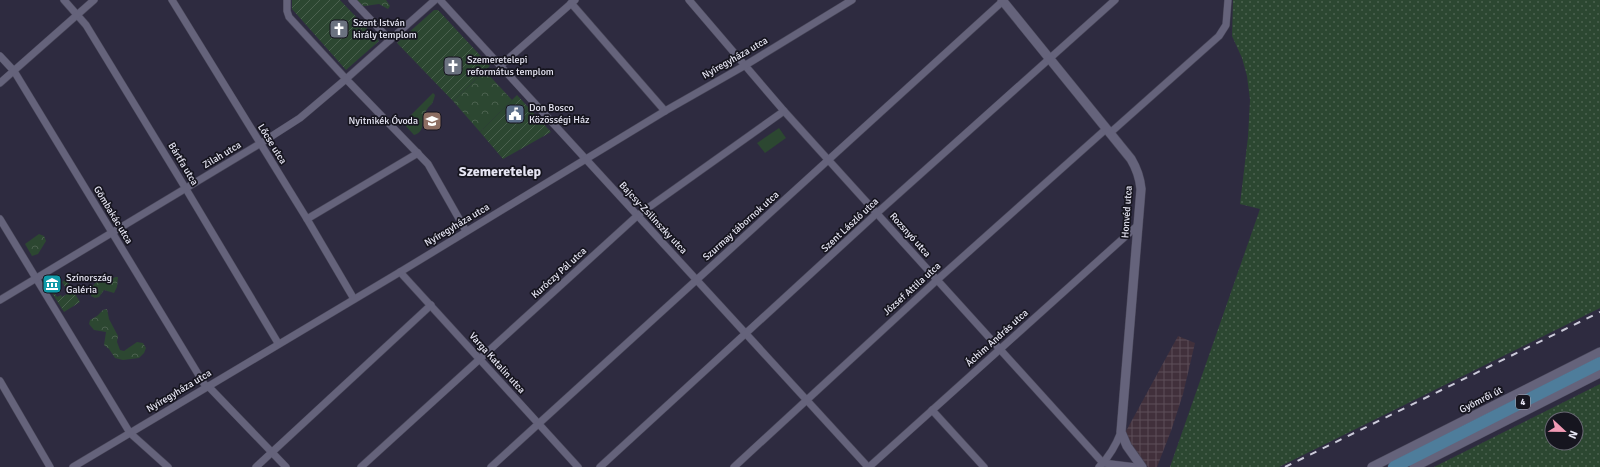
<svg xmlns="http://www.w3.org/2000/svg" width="1600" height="467" font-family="Signika,sans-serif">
<defs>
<pattern id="industrial-grid" width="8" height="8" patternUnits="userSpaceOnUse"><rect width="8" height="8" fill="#41303b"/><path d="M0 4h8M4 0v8" fill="none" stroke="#5c4e58"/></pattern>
<pattern id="grass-dots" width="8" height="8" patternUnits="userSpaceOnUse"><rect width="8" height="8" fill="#2c4731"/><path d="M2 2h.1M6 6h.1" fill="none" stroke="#4b614f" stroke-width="1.8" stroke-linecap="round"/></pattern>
<pattern id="forest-crowns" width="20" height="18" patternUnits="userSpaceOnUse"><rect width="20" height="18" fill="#2c4731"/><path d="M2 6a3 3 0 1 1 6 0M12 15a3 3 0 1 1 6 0" fill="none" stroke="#4b614f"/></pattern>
<pattern id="garden-furrows" width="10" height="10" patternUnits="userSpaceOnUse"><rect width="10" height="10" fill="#2c4731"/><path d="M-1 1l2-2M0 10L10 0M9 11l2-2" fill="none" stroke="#4b614f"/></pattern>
</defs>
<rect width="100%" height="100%" fill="#2e2b40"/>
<polygon fill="url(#industrial-grid)" points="1178,336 1195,343 1183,394 1171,431 1157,467 1148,467 1136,454 1125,433"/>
<g fill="url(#grass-dots)" fill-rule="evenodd">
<polygon points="1233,0 1600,0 1600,308 1279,467 1170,467 1260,209 1240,204 1248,137 1250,100 1247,76 1242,58 1232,36"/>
<path d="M1600,384V467H1434ZM1552,419H1576V443H1552Z"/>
</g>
<g fill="url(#forest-crowns)">
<polygon points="357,0 386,0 390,6 388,9 379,4 365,6 360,5"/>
<polygon points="485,71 512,100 480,132 453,101"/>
<path d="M433,93L435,95C432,107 431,103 426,111C420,119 427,131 414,135L404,124L411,115Z"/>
<polygon points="39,234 44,236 46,241 38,254 32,256 25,244"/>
<path d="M115,277H118L117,287L114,293L104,290L99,297L95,298L91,296C91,287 94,283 101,278L111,280Z"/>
<polygon points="107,309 109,319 118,336 117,342 120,350 124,351 137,342 143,343 146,348 144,353 139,358 123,360 115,358 109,349 104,345 106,332 94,330 89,324 90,320 97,316 103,310"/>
</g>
<g fill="url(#garden-furrows)">
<polygon points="292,0 340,0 379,41 346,70 292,9"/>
<polygon points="434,10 438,10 490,66 453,101 397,43"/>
<polygon points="517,95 551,132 503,159 480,132"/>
<polygon points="58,274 59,276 48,283 57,297 61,295 62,297 69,293 62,282 66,279 80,302 64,312 45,282"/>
</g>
<polygon fill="#2c4731" points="779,128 786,138 765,153 757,143"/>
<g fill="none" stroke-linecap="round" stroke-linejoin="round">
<g stroke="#484658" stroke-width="8">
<g id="minor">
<polyline points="64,0 86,25 186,189 278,343"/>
<polyline points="172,0 307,219 354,299"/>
<polyline points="287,0 287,11 289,17 346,79 428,164 466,231"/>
<polyline points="352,0 390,40"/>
<polyline points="440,0 868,467"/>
<polyline points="689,0 784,111 1103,463"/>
<polyline points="571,3 665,111"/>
<polyline points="0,56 14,71 206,387"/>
<polyline points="500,66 575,0"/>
<polyline points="0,83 94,0"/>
<polyline points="1110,133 1219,36 1226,25 1228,0"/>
<polyline points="0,219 130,433 168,467"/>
<polyline points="307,219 418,153"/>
<polyline points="400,272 578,467"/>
<polyline points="0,300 261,143 300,118 346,79 435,0"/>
<polyline points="0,381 50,467"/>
<polyline points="208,386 286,467"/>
<polyline points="932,410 984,467"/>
<polyline points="1103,463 1136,467"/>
<polyline points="73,467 400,272 665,111 744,66 852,0"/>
<polyline points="256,467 431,305"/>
<polyline points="361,467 638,215 784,111"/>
<polyline points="491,467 1004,0"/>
<polyline points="600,467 877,213 1115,0"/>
<polyline points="734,467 937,280 1106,129"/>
<polyline points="869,467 1138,225"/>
<path d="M1099,467C1109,457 1116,445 1121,432"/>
</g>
</g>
<g stroke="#484658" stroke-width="10">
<g id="tertiary">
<path d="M1002,0L1131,159C1137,169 1140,178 1141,189L1121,432L1127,446L1142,467"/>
<polyline points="1372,467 1600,352"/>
<polyline points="1414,467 1600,373"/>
</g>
</g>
<g stroke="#484658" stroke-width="13">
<polyline id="primary" points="1394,467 1600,363"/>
</g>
<use href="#minor" stroke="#65637b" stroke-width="7"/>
<use href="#tertiary" stroke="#65637b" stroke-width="9"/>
<use href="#primary" stroke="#4e7d9b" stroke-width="12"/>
<polyline stroke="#cbcad9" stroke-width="2" stroke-dasharray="7 7" stroke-linecap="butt" points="1285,467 1600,312"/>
</g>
<defs>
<g id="church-square" transform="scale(1)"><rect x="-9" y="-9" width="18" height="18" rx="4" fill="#6b7280" stroke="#16151f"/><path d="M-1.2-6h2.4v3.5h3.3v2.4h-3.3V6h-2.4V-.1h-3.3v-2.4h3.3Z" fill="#fff"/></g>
<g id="civic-square" transform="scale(1)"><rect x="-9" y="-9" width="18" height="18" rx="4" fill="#5c6f8a" stroke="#16151f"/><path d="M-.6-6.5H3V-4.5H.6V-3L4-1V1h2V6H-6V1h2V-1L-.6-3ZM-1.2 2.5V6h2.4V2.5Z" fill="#fff"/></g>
<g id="school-square" transform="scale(1)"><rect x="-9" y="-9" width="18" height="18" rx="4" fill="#8d6e63" stroke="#16151f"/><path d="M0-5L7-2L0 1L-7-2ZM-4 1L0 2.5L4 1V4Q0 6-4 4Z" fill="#fff"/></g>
<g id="museum-square" transform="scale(1)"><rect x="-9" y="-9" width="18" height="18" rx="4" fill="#0f9aa8" stroke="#16151f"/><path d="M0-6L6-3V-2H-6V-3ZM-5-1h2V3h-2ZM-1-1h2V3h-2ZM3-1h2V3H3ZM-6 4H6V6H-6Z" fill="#fff"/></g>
</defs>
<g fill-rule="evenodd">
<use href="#church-square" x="339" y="29"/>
<use href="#church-square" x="453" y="66"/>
<use href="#civic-square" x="515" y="114"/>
<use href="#school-square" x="432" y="121"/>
<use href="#museum-square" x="52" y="284"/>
</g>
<g text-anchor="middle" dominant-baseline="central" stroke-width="3.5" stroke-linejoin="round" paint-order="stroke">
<rect fill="#16151f" stroke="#a8a7b3" stroke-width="1" x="1516" y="395" width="14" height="14" rx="3"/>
<g font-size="9" font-weight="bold" fill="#e6e5f3">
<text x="1523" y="402">4</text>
</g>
<g font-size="10" fill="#e6e5f3" stroke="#16151f" text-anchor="start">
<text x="353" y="23">Szent István<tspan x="353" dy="12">király templom</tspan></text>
<text x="467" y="60">Szemeretelepi<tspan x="467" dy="12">református templom</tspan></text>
<text x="529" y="108">Don Bosco<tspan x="529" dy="12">Közösségi Ház</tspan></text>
<text x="418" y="121" text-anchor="end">Nyitnikék Óvoda</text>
<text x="66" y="278">Színország<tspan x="66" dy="12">Galéria</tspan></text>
</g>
<g font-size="10" fill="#e6e5f3" stroke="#16151f">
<text transform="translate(735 58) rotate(-30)">Nyíregyháza utca</text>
<text transform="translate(272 144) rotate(58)">Lőcse utca</text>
<text transform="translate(222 155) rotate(-31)">Zilah utca</text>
<text transform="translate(183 164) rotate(59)">Bártfa utca</text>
<text transform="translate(1127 212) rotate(-86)">Honvéd utca</text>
<text transform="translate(113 215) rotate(59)">Gömbakác utca</text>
<text transform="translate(653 218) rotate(47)">Bajcsy-Zsilinszky utca</text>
<text transform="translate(457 225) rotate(-31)">Nyíregyháza utca</text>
<text transform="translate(850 225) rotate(-43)">Szent László utca</text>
<text transform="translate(741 226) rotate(-42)">Szurmay tábornok utca</text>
<text transform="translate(910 235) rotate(48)">Rozsnyó utca</text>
<text transform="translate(559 273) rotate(-42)">Kuróczy Pál utca</text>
<text transform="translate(912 289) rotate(-42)">József Attila utca</text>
<text transform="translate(997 338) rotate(-42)">Áchim András utca</text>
<text transform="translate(497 363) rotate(48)">Varga Katalin utca</text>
<text transform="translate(179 391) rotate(-31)">Nyíregyháza utca</text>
<text transform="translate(1481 400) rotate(-27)">Gyömrői út</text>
</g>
<g font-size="14" font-weight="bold" fill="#e6e5f3" stroke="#16151f">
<text x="500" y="171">Szemeretelep</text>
</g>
</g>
<g transform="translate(1564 431) rotate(112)"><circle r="19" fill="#16151f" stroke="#696874"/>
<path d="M0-3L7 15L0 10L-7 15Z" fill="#f19ab4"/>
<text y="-6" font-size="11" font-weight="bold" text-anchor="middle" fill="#e6e5f3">N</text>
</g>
</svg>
